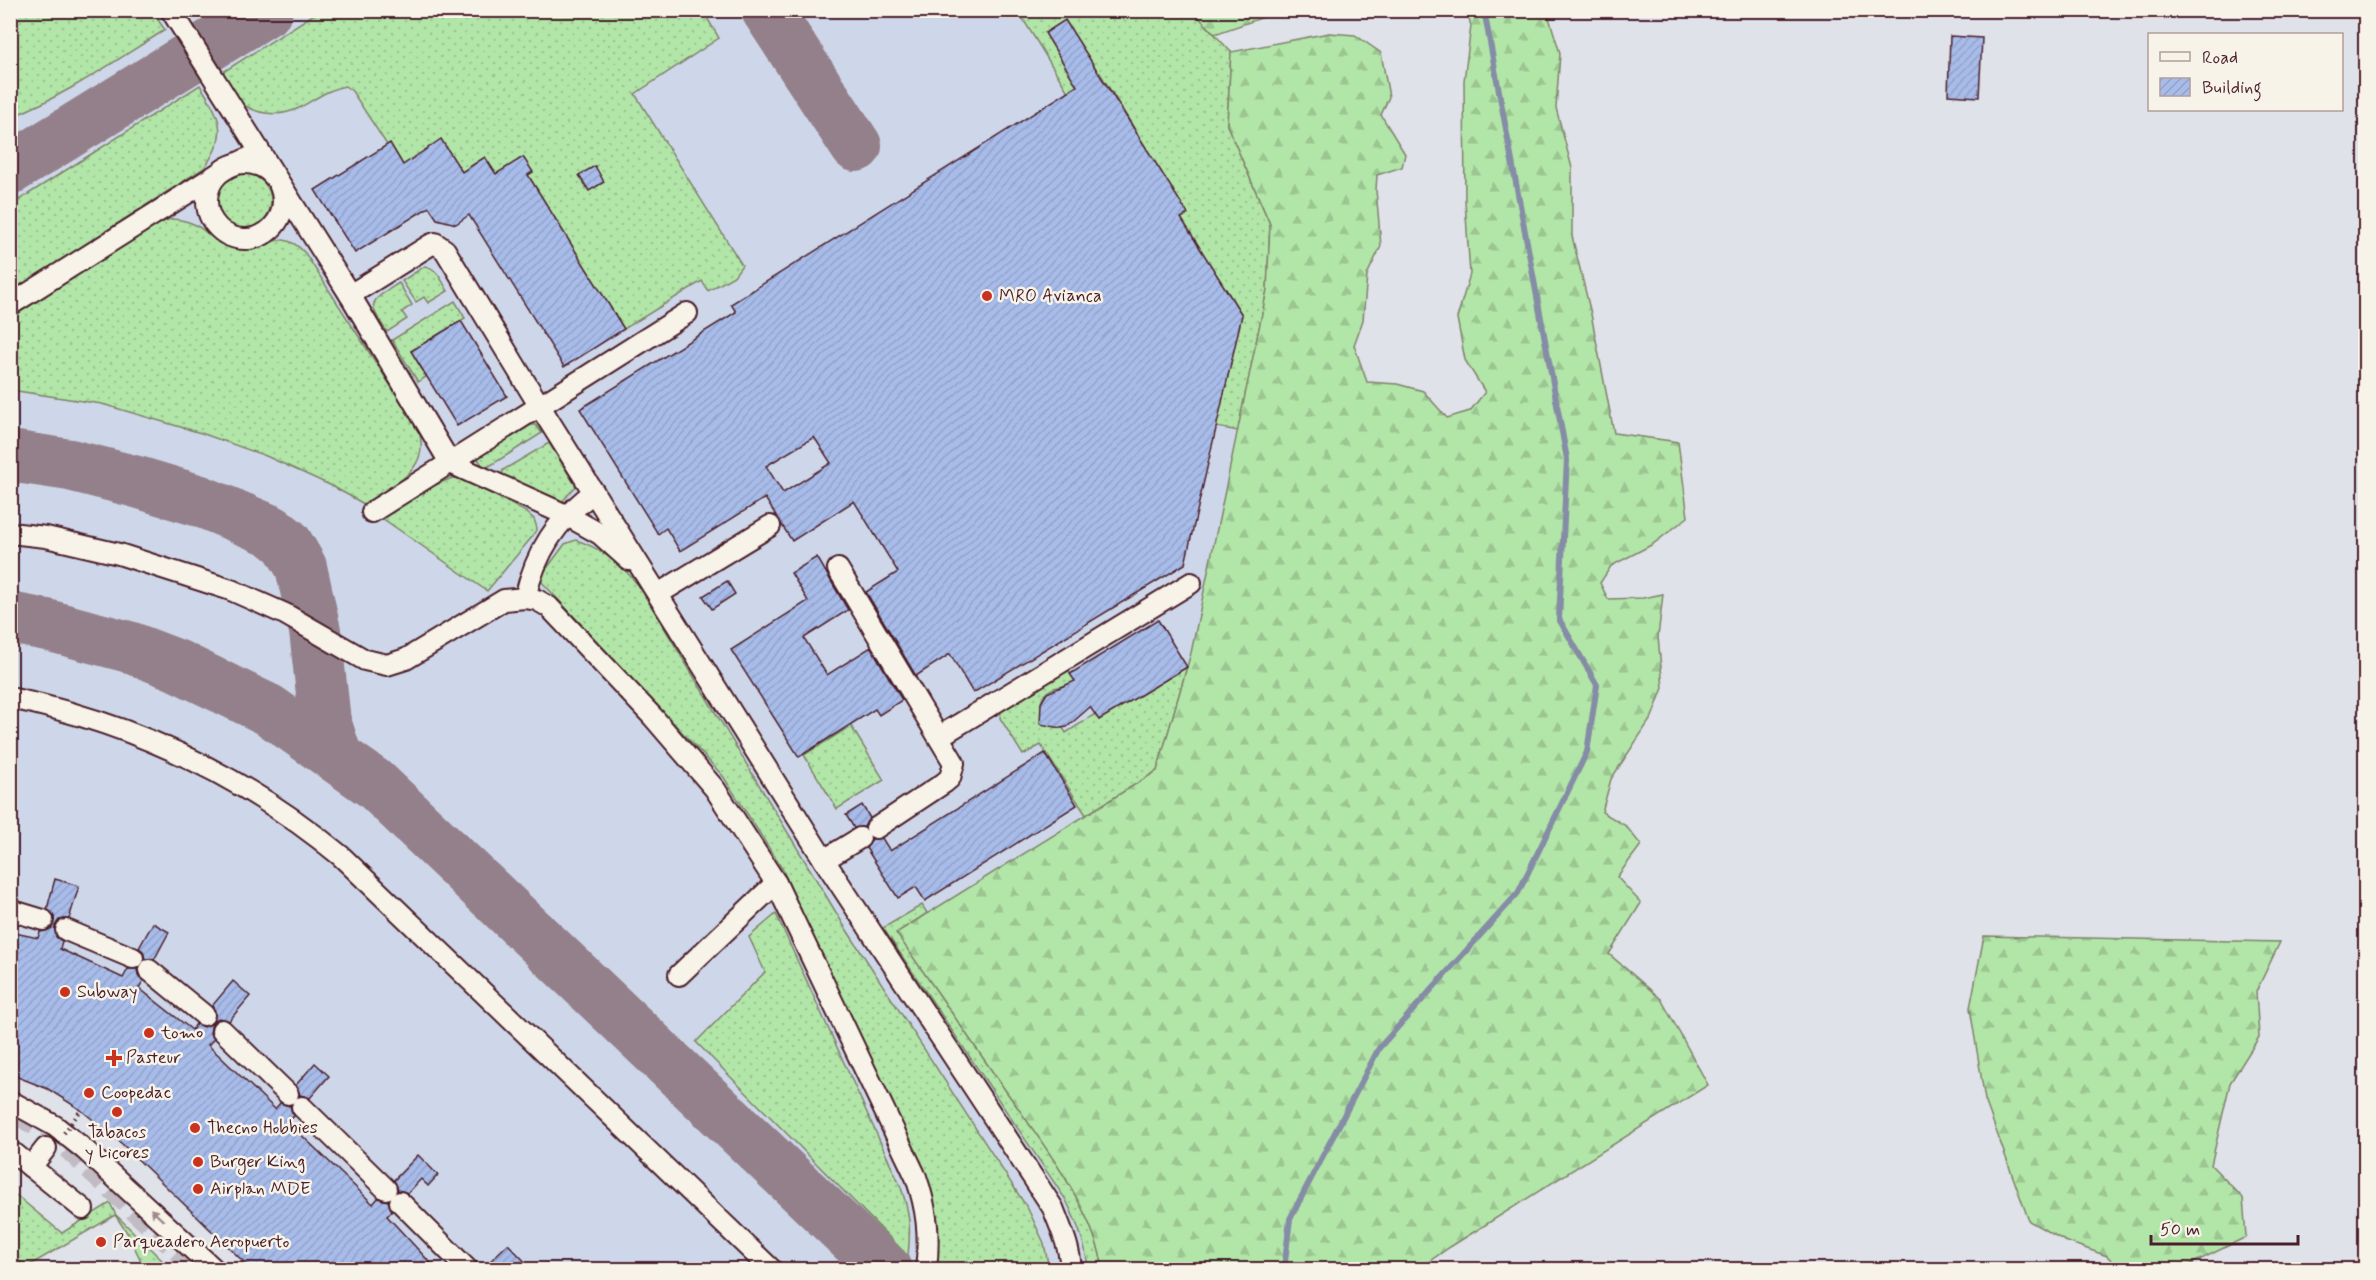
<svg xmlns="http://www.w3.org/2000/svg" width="2376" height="1280" font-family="Mynerve,sans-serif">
<defs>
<pattern id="grass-dots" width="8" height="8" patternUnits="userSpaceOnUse" patternTransform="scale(1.5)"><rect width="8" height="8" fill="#b2e6a8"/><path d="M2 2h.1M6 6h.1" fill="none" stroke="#9bc591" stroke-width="1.8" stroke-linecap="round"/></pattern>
<pattern id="forest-firs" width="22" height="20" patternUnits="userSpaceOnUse" patternTransform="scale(1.5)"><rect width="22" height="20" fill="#b2e6a8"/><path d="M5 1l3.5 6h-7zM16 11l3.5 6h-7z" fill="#9bc591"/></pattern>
<pattern id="building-hatch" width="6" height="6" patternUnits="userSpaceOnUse" patternTransform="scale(1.5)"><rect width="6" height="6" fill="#a8bcea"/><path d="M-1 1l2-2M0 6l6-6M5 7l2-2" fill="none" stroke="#92a1c9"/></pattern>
</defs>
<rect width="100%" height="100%" fill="#dfe2e9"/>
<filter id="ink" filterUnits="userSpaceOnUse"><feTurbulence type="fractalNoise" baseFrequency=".0167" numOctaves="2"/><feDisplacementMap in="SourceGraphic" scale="12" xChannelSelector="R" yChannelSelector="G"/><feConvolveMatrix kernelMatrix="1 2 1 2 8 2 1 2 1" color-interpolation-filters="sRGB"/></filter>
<g filter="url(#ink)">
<polygon fill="#ced7e9" points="1193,10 1231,52 1227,125 1267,290 1186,674 1029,1125 1103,1269 251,1269 120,1142 81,1110 48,1089 11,1074 11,11"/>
<g fill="url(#grass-dots)" stroke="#7e826a" stroke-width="1.5">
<path d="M11,10L152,11L165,30C115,61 65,96 11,117Z"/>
<path d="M319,11H703L719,38L635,94L742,265L734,276L708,291L702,281L624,329L530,178L507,192L485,157L462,172L441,140L403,165L390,143L387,145L352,91L345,86C328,89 314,100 299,108C279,118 251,115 235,97C229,91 225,81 220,74Z"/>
<polygon points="1018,11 1193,11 1231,52 1227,125 1270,224 1267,290 1238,431 1216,427 1242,315 1181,218 1187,214 1100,73 1068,92"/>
<path d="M200,85C220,117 230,133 204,168L11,292V205Z"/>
<circle cx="244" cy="201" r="27"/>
<path d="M171,219C206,220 207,243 235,248C264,253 279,224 305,253L418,428C433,470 393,485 364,504L332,486L266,456L201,433L102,404L11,390V318L152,226Z"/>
<path d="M425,266C437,268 442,281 448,291L428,303L424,297L416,302L402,281Z"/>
<path d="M399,283L412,305L402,312L407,319L387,332C367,301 368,303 399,283Z"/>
<polygon points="455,301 465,318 411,351 426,377 418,382 392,340"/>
<polygon points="530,425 536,425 542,433 488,467 482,465 477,457"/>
<polygon points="549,443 576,486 560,504 505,477 502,474 503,470"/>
<polygon points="452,478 463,479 526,512 534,519 537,528 532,537 487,591 382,518 431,487"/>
<path d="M576,540C601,548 623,566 639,586L843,924L1028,1209L1044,1243L1049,1269L938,1270L932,1264L934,1228L783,870L723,776L539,579L565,544Z"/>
<path d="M1187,667L1157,771L1086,815L1041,745L1023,755L1000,718L1001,712L1068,670L1079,687C1071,687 1061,685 1054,688C1031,697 1041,727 1063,728L1066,733L1095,714L1099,720Z"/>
<polygon points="851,726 884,780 837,809 804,755"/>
<path d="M922,905L927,913L897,933C933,986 969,1038 1006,1091C1041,1141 1094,1209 1103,1269H1088C1086,1244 1077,1223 1066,1200L883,928Z"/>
<path d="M776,914L900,1185C910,1212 911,1228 908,1256L696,1042L765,972L749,937Z"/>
<polygon points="11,1191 62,1233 110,1203 116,1215 171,1269 145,1269 128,1234 115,1215 25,1268 11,1250"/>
</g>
<g fill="url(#forest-firs)" stroke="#7e826a" stroke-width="1.5">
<polygon points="1193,11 1281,11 1215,34"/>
<path d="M1467,11H1547L1560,53L1556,108L1572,168V236L1591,314L1614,433L1678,442L1688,517L1653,544L1611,566L1600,583L1608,599L1643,598L1663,594L1658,637L1663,688L1652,717L1611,779L1602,812L1626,826L1641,845L1617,877L1641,903L1609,954L1661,999L1708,1085L1450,1247L1418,1269H1103C1094,1209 1041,1141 1006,1091C969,1038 933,985 896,933L1157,771L1191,653L1267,290L1270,224L1227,125L1231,52L1329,33L1355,35L1381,53L1389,97L1381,115L1405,154L1402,167L1377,175L1376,190L1381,246L1367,275L1363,320L1354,345L1367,382L1397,384L1423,391L1447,418L1470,411L1485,392L1465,360L1457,318L1470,274L1465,201L1464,81L1471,26Z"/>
<polygon points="1984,936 2280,942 2256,992 2259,1037 2230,1083 2211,1165 2243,1198 2246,1237 2181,1269 2121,1269 2107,1256 2065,1241 2029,1221 1985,1100 1970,1008"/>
</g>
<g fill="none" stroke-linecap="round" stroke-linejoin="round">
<polyline stroke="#858ca5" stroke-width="6" points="1284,1270 1290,1219 1379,1048 1518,893 1587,752 1597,685 1559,619 1567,459 1484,10"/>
<g stroke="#94808a" stroke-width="52">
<polyline points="767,10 856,146"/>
<polyline points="10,169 267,10"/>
<polyline points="10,456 70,465 137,482 200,501 272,531 287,543 301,567 315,631 325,721 336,755"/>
<polyline points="10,618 47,625 129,647 176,665 269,710 376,785 886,1270"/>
</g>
</g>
<g fill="url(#building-hatch)" stroke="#4a1f2b" stroke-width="1.5" fill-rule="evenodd">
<path d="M1065,20L1188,214L1181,218L1242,315L1185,564L973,693L950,654L916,676L866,592L898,572L854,501L792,541L765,498L680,551L666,528L658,534L580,409L736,312L731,304L1077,86L1045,33ZM814,437L831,463L783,493L766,466Z"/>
<polygon points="1950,36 1982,38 1979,97 1948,95"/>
<polygon points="441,139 462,172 485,157 496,174 523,157 533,172 528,175 624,329 564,367 469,215 456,224 437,219 429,207 355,253 315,190 390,143 403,165"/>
<polygon points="595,166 604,182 589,191 579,175"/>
<polygon points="461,321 507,396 457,426 411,351"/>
<polygon points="817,557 848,610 804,638 827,675 871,647 902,700 879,715 875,709 799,757 731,650 808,601 791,573"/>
<polygon points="727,581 735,594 712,609 703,596"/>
<polygon points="1158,620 1187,667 1099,720 1090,707 1067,727 1061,728 1040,724 1041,703 1047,693 1075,681 1070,674"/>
<polygon points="1045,753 1077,805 925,901 916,887 898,898 866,848 872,839 882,838 890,851"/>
<polygon points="862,805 870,818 864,827 854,828 846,815"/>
<polygon points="55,879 79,886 69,919 59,920 55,926 56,937 62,941 60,949 123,978 128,969 137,969 138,975 143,981 139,988 192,1030 196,1024 203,1027 212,1023 210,1033 214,1039 208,1045 275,1109 280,1103 290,1106 294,1116 288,1122 373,1204 378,1198 388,1201 392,1211 387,1216 436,1269 251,1269 120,1142 81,1110 48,1089 10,1074 10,932 38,938 40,932 46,931 52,928 54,917 47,909"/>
<polygon points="153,923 169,932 154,960 145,959 143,951 139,948"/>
<polygon points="233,981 250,996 229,1021 219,1018 214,1021 215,1011 212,1006"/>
<polygon points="315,1063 329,1076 310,1098 300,1095 296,1085"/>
<polygon points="418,1155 438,1175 428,1186 421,1179 408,1193 398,1190 394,1180"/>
<polygon points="508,1244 532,1269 482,1269"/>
</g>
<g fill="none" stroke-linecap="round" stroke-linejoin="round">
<polyline stroke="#c1bbc3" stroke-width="20" stroke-dasharray="20 10" stroke-linecap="butt" points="18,1115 61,1143 197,1270"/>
<g stroke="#4a1f2b" stroke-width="24">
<g id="minor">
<polyline points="171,10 350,295 449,461 457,466 566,515 600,534 629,560"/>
<circle cx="245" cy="201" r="38"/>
<path d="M350,295L430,245L435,243L445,250L539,405L824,860L1053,1208C1061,1229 1070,1247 1071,1270"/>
<polyline points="10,305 227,168 259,153"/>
<polyline points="372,512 687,313"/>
<path d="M10,533L46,537L119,554L231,590L285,614L365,660L387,665L406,659L504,600L525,598L537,600L549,607L653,717L715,789L776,883L916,1177C927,1209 930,1235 926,1270"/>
<polyline points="838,569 954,763 950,778 944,783 876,828"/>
<polyline points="658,594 770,526"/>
<path d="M525,598C536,551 556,521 594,492"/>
<path d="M10,698C133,723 244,776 341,856L772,1270"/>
<polyline points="940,736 1191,583"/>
<polyline points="824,860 860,838"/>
<polyline points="10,910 43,920"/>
<polyline points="66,930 133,958"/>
<polyline points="149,970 204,1015"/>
<polyline points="679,975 776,883"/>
<polyline points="222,1030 288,1094"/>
<polyline points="10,1101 55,1126 84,1149 215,1270"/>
<polyline points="302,1107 386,1189"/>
<polyline points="15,1154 83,1209"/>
<polyline points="31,1167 46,1148"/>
<polyline points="400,1202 468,1270"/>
</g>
</g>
<use href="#minor" stroke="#f7f3e8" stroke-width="20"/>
<polyline stroke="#4a1f2b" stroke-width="4" stroke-dasharray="1.5 4.5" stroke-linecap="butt" points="64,1133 81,1110"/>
</g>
<defs><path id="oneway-solid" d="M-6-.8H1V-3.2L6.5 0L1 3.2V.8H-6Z" transform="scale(1.5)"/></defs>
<use fill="#a0898a" href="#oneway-solid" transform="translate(157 1215) rotate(-137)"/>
</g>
<g fill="#c8321e" stroke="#f7f3e8" stroke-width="2">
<circle cx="987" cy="296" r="6"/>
<circle cx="65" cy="992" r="6"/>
<circle cx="149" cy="1033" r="6"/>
<path d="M111 1049h6v6h6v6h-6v6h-6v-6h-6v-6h6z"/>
<circle cx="89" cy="1093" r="6"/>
<circle cx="117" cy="1112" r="6"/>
<circle cx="195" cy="1128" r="6"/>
<circle cx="198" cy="1162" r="6"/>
<circle cx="198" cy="1189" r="6"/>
<circle cx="101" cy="1242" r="6"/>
</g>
<g text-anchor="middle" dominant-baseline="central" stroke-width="5" stroke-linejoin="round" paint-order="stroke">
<g font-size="18" fill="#4a1f2b" stroke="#f7f3e8" text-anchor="start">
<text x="999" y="296">MRO Avianca</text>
<text x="77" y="992">Subway</text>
<text x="161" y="1033">tomo</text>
<text x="126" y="1058">Pasteur</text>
<text x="101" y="1093">Coopedac</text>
<text x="207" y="1128">Thecno Hobbies</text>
<text x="117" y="1132" text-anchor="middle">Tabacos<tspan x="117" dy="21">y Licores</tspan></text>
<text x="210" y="1162">Burger King</text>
<text x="210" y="1189">Airplan MDE</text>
<text x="113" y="1242">Parqueadero Aeropuerto</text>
</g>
</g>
<rect width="2376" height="1280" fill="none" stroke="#f7f3e8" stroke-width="36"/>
<rect x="18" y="18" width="2340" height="1244" fill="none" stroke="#4a1f2b" stroke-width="2" filter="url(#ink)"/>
<rect x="2148" y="33" width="195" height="78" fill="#f7f3e8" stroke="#b29e9c" stroke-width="1.5"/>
<rect x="2160" y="52" width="30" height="9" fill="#f7f3e8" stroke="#b29e9c" stroke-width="1.5"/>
<text x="2202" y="63" font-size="18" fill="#4a1f2b">Road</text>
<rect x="2160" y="78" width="30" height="18" fill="url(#building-hatch)" stroke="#b29e9c" stroke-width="1.5"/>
<text x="2202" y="93" font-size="18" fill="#4a1f2b">Building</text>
<path d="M2151 1235v9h147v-9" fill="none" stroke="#4a1f2b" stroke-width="3"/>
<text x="2160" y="1235" font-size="18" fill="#4a1f2b" stroke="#f7f3e8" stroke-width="4.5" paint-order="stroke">50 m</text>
</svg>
